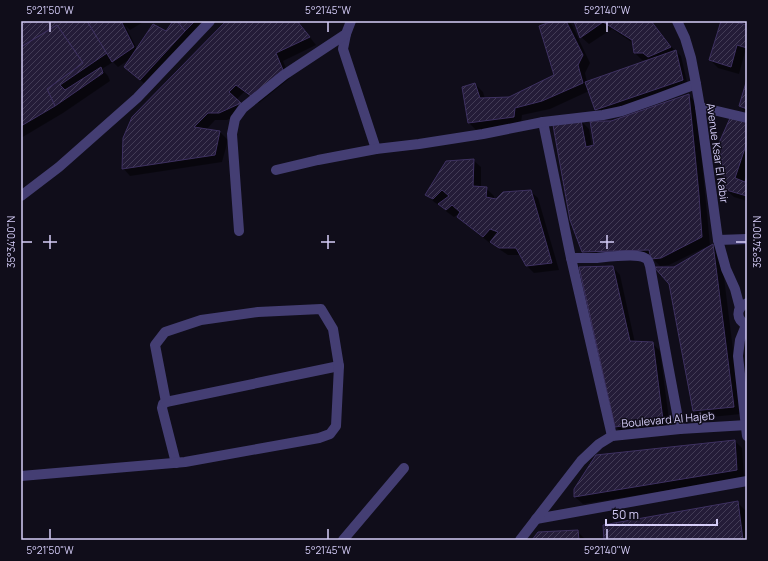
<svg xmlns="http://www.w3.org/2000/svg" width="768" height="561" font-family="Manrope,sans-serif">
<defs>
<pattern id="building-hatch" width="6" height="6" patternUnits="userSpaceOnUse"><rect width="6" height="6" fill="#241c38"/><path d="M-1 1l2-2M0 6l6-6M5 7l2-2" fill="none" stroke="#433c56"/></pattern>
</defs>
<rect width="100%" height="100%" fill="#100d1a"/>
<g fill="#0007">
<polygon points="21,21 145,21 130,30 125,25 137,49 166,32 174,21 206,21 146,85 125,67 130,59 118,67 113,62 102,69 108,76 110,81 63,113 21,138"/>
<polygon points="227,21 297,21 316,45 283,61 290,78 259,103 244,92 236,100 247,110 227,120 215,120 206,130 220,132 228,140 222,162 130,176 123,168"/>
<polygon points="556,21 567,21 572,25 590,63 585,73 587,82 648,60 642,60 635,53 633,43 612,29 589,44 581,37 575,21 651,21 675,51 676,51 681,56 688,86 602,115 596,109 589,91 550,109 522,115 521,124 477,131 469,123 463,88 475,84 483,92 485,99 510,98 556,76"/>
<polygon points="722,21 729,21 747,26 747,53 745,52 739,74 718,68 710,60"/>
<polygon points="747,83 747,113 740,106"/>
<polygon points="689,95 696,103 706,203 710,245 669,265 660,266 652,258 591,259 583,251 581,121 589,129 592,147 595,146 611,122"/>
<polygon points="747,122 747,172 744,183 746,184 747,179 747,201 734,197 726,190"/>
<polygon points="473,160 481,167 481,188 486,188 494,196 494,200 497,200 530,191 538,198 559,270 534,273 527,266 521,255 508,255 499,249 492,242 491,244 466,224 458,217 462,211 454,217 447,212 441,206 434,202 426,194"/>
<polygon points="713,245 721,253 741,414 701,418 694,411 674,268"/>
<polygon points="613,267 620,275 635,343 652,343 660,351 670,427 623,434 616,427"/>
<polygon points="735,441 742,448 744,478 583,504 575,497"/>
<polygon points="738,503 745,510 747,523 747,540 605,540"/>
<polygon points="577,531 585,539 585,540 533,540"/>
</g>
<g fill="url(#building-hatch)" stroke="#3e3161">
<polygon points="21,21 87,21 107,53 60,85 65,90 101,67 103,73 55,106 47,89 83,63 57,25 21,47"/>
<polygon points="87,21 121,21 134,47 112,62"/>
<polygon points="173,21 177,21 185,31 140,80 124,67 153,24 166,31"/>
<polygon points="177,21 195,21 185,31"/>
<polygon points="226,21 297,21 310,37 276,53 283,70 251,96 236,85 229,92 241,103 219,113 208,113 194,127 220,131 215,155 122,169 123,138 132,117"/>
<polygon points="553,21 566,21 583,55 578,65 583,83 542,101 515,108 514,117 468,123 462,87 475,83 480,98 509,97 554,75 539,26"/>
<polygon points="574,21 651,21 671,47 648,57 643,53 634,53 632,40 603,22 580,38"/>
<polygon points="721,21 732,21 747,25 747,48 737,45 731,67 709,60"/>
<polygon points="57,25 83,63 47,89 55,106 21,126 21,47"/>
<polygon points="676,50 683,80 595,110 585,82"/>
<polygon points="747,79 747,109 739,106"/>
<polygon points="689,94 699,195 702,237 661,258 651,259 649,250 582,252 570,220 553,125 581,120 586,147 594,145 590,121 611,121"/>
<polygon points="730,118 747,121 747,142 735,178 745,182 747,176 747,196 726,190 719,143"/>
<polygon points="474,159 473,186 487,187 486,197 496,199 503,192 531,190 552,263 526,266 516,248 499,248 490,242 498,232 490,229 483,237 457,217 460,212 452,205 446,210 438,204 449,196 442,190 433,199 425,195 446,161"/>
<polygon points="713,244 734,407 693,411 669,284 654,267 674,267"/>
<polygon points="613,266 630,341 653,342 663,420 615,427 579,267"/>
<polygon points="735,440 737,470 574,497 574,489 596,455"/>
<polygon points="738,501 743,540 604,540 603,525"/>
<polygon points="578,530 579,540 532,540 538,532"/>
</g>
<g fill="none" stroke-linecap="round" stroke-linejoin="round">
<g stroke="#443e73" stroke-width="10">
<polyline points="351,21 346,34 343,49 376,149"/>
<polyline points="700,107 747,118"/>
<polyline points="543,122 571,258 612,436"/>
<polyline points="276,170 318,160 376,149 419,144 483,134 543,122 603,115 622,111 656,99 696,84"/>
<polyline points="21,196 59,167 137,98 210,21"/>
<polyline points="239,231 232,134 235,119 243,108 284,75 346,34"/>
<polyline points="718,240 747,239"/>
<path d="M571,258C580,258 588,258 597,258C607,257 637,253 645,258C648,259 649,263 650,266L668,365L680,429"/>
<polyline points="746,325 740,340 738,356 747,436"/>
<polyline points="176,463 162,408 163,404 166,402 339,366"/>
<polyline points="21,476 185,462 319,438 330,434 336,426 339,366 333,329 321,309 258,312 201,320 165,332 155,345 166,402"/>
<polyline points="536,519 747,481"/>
<polyline points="343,540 404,468"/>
<polyline points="520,540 581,461 599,444 612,436 680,429 747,425"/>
</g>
<g stroke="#443e73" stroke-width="10">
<polyline points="677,21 685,38 691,58 696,84 700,107 718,240 726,269 735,289 740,308"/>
<path d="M747,303C735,308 736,320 747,325"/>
</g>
</g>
<path fill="none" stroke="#d5cdf8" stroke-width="1.5" d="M50,22V32M328,22V32M607,22V32M50,235V249M328,235V249M607,235V249M22,242H32M43,242H57M321,242H335M600,242H614M736,242H746M50,529V539M328,529V539M607,529V539"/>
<g text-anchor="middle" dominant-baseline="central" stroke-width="3" stroke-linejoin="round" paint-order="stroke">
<g font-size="11" fill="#d5cdf8" stroke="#100d1a">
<text transform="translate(718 153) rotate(82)">Avenue Ksar El Kabir</text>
<text transform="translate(668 419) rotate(-5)">Boulevard Al Hajeb</text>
</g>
</g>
<rect width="768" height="561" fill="none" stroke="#100d1a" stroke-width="44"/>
<path d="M606 519v6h111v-6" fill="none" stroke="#d5cdf8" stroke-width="2"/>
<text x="612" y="519" font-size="12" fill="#d5cdf8" stroke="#100d1a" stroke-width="3" paint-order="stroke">50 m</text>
<rect x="22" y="22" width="724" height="517" fill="none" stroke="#d5cdf8" stroke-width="1.5"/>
<g font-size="10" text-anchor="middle" fill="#d5cdf8">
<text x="50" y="14">5°21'50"W</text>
<text x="328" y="14">5°21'45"W</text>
<text x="607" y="14">5°21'40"W</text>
<text transform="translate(11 242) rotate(-90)" y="4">35°34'00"N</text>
<text transform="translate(757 242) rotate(-90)" y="4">35°34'00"N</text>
<text x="50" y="554">5°21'50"W</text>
<text x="328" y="554">5°21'45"W</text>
<text x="607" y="554">5°21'40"W</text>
</g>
</svg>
